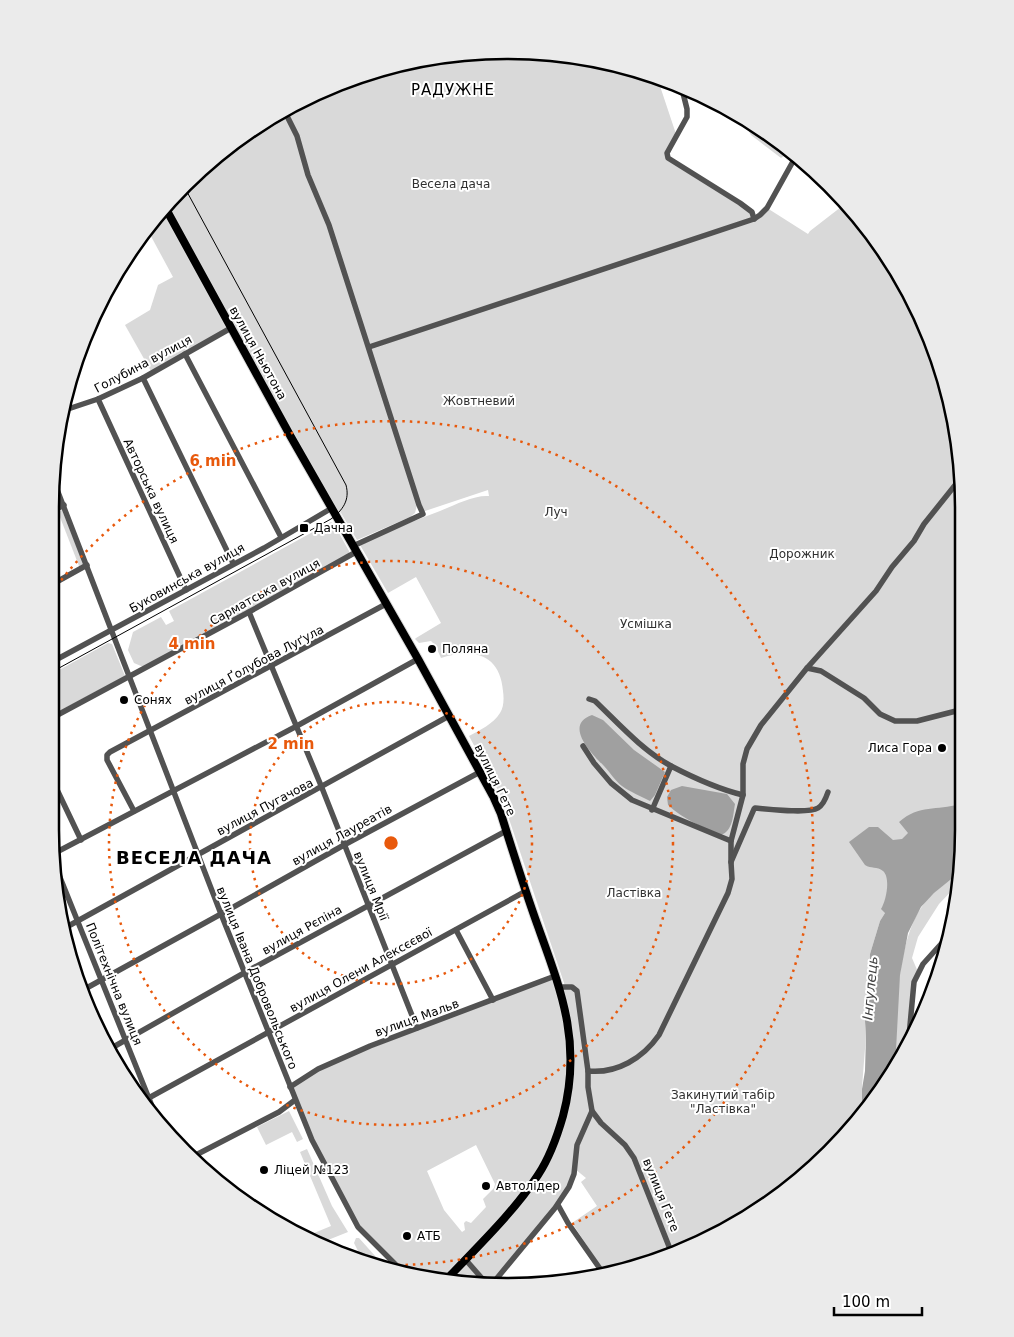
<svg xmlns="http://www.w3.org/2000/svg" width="1014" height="1337" font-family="'DejaVu Sans',sans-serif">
<rect width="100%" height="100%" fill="#fff"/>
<g fill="#d9d9d9" fill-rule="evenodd">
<path d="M507,50L596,59L657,77L677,137L668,158L740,204L754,216L767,208L808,234L810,231L841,207L845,202L887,253L929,332L960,448V843L885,913L880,921L870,954L869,1000L865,1021L866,1036L862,1087L865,1108L830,1153L761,1210L654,1263L611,1271L610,1270L604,1271L572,1223L597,1206L581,1182L586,1178L575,1169L569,1187L493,1283L418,1278L404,1273L373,1243L347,1208L290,1087L318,1069L555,976L559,986H565L506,810L499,792L469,736C480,730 493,724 500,713C504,707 504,698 503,691C500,653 472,648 441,658L435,645L431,641L419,643L415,639L416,638L441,623L416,577L388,593L360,545C386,532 413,521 440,511C455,505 473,495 489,496L488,490L422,512L417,505L415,513L410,517L357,540L341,513L334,506L169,206L253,127L332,85L418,59ZM476,1145L495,1184L494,1188L483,1199L486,1207L471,1223L466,1221L464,1223L465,1230L462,1232L444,1210L427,1171Z"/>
<polygon points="740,116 761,127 791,151 781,158 751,135"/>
<polygon points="163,211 229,330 152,373 125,325 150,310 158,285 173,277 146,227"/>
<polygon points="62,510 84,565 79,566 58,512"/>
<polygon points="331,522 334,524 349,551 349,556 145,666 141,666 134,663 128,650 133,632 161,617 166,625 174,621 169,611"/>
<polygon points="108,643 112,644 125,676 50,716 50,675"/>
<path d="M960,872V882L939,904L918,937L912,958L918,972L908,1047L903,1059L893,1072C896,1024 895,947 921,908C930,893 947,883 960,872Z"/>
<polygon points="289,1111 303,1139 297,1142 292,1132 266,1145 257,1127"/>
<polygon points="307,1149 332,1206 348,1232 318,1244 302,1238 331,1226 300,1152"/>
<polygon points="356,1238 359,1238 376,1257 381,1261 390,1264 392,1270 362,1259 354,1243"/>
</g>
<g fill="#a0a0a0">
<path d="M592,715L603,720L634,750L665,772L655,795L650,801C641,796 630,792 622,786C615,781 610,772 604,766C592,754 563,725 592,715Z"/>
<path d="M682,786L727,794L735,804C733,815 733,831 721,835C702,827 683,819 668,805L667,797L671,790Z"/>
<path d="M960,804V872L934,893L921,907L908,933L900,975L895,1069L862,1111V1089L865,1071L866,1036L865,1021L869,1000L870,954L880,921L885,913L881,909C886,901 891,878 883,871C877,866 871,869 865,865L849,842L869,827H878L893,840L902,839L908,833L899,822C920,804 936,811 960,804Z"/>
</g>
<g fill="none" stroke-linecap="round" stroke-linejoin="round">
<g stroke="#dbdbdb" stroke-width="10">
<path id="major" d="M166,209L291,437L418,659L493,796L501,814C512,849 523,884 535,918C560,988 583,1041 563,1116C557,1137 550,1157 538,1175C514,1212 476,1248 446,1280"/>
</g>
<g stroke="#525252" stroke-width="5.5">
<polyline points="681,85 687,109 687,117 667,153 668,158 740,203 752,212 754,219"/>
<polyline points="284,110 297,136 308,175 329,225 419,505 423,514 353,546"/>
<polyline points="369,347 754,219 760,215 767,208 796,156"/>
<polyline points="185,354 281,537"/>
<polyline points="143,378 233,563"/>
<polyline points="98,399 186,590"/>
<polyline points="62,411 98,399 143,378 231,328"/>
<polyline points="51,474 221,914 312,1140 358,1227 404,1273"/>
<polyline points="51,512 64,505"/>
<polyline points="51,585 87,565"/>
<polyline points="249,612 322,788 417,1028"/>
<polyline points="50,663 264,548 332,508"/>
<polyline points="807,668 821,671 864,698 880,714 895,721 917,721 960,710"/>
<path d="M589,699L595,701C619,724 642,750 671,766"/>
<polyline points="50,719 249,612 356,552"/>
<polyline points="583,746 594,763 611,783 632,800 731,841"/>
<polyline points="50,775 81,840"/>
<path d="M652,810L671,766C694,778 718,789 743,795"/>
<polyline points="134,811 107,760 107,755 110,752 386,604"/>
<polyline points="53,854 295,727 418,659"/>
<polyline points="731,862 731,841 743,795 743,764 747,749 761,725 807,668 876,591 892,567 914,541 924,524 960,479"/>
<polyline points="55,865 154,1111"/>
<polyline points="63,929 449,716"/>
<polyline points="456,930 493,1000"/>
<polyline points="559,987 572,987 577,991 588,1071 588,1087 592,1111 601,1123 625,1145 634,1158 672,1254"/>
<polyline points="83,990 221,914 344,845 480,772"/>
<polyline points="908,1047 914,982 923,964 950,934"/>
<polyline points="108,1050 244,973 506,831"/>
<path d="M588,1071C617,1074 643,1058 659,1035L728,893L732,879L731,862L754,809L755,808C768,809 808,814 818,808C823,805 826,798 828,792"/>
<polyline points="290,1087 318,1069 370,1046 555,976"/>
<polyline points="145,1100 526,891"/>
<polyline points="192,1157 279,1112 295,1100"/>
<polyline points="558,1205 568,1223 603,1273"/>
<polyline points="465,1259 486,1283"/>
<polyline points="493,1283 555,1208 569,1187 574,1174 577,1145 592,1111"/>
</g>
<use href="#major" stroke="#000" stroke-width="8"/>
<path stroke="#000" stroke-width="1" d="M50,673L331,519C343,510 350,500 346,485L186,190"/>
</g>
<g fill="none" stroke="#e8590c" stroke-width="2.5" stroke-dasharray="2.5 5">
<circle cx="391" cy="843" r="141"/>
<circle cx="391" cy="843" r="282"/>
<path d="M52 592A422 422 0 1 1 380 1265"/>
</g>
<g fill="#000" stroke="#fff" stroke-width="2">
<rect x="299" y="523" width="10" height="10" rx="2.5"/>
<circle cx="432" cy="649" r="5"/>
<circle cx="124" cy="700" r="5"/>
<circle cx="942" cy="748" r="5"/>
<circle cx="264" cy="1170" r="5"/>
<circle cx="486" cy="1186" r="5"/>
<circle cx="407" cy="1236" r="5"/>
</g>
<g text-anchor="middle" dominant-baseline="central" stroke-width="4" stroke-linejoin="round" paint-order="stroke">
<g font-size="12" fill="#303030" stroke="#fff">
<text x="451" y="184">Весела дача</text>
<text x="479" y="401">Жовтневий</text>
<text x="556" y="512">Луч</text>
<text x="802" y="554">Дорожник</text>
<text x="646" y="624">Усмішка</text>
<text x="634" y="893">Ластівка</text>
<text x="723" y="1095">Закинутий табір<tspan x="723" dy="14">"Ластівка"</tspan></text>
</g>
<g font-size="12" fill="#000" stroke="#fff">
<text transform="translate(258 353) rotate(61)">вулиця Ньютона</text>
<text transform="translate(143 364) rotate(-28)">Голубина вулиця</text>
<text transform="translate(151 491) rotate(65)">Авторська вулиця</text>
<text transform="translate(187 578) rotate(-29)">Буковинська вулиця</text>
<text transform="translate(265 592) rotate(-29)">Сарматська вулиця</text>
<text transform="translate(254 665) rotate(-28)">вулиця Ґолубова Луґула</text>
<text transform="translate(495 780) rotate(64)">вулиця Ґете</text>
<text transform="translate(265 807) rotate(-28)">вулиця Пугачова</text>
<text transform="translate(342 835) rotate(-29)">вулиця Лауреатів</text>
<text transform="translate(371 886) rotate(68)">вулиця Мрії</text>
<text transform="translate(302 930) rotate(-29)">вулиця Рєпіна</text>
<text transform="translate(361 970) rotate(-29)">вулиця Олени Алексєєвої</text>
<text transform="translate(257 978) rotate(68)">вулиця Івана Добровольського</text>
<text transform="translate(114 984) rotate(68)">Політехнічна вулиця</text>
<text transform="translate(417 1018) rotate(-20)">вулиця Мальв</text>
<text transform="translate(661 1195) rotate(68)">вулиця Ґете</text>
</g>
<g font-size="12" fill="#000" stroke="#fff" text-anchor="start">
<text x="314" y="528">Дачна</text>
<text x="442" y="649">Поляна</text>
<text x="134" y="700">Сонях</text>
<text x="932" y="748" text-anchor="end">Лиса Гора</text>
<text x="274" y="1170">Ліцей №123</text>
<text x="496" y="1186">Автолідер</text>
<text x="417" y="1236">АТБ</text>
</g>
<g font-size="14" font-style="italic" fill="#414141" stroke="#fff">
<text transform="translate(870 988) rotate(-85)">Інгулець</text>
</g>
<g font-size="15" letter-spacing="1" fill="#000" stroke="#fff">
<text x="453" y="90">РАДУЖНЕ</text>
</g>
<g font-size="18" font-weight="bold" letter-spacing="1" fill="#000" stroke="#fff">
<text x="194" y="857">ВЕСЕЛА ДАЧА</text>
</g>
</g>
<path d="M0 0H1014V1337H0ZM507 59H507A448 448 0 0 1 955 507V830A448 448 0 0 1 507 1278H507A448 448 0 0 1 59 830V507A448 448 0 0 1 507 59Z" fill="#ebebeb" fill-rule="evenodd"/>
<path fill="none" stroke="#000" stroke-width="2.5" d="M507 59H507A448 448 0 0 1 955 507V830A448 448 0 0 1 507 1278H507A448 448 0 0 1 59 830V507A448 448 0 0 1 507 59Z"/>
<circle cx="391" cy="843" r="8" fill="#e8590c" stroke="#fff" stroke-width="2.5"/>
<g font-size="15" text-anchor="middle" font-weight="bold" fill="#e8590c" stroke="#fff" stroke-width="4" stroke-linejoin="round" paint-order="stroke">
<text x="213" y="466">6 min</text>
<text x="192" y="649">4 min</text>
<text x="291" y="749">2 min</text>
</g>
<path d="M834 1307v8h88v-8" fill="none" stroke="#000000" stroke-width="2.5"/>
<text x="842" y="1307" font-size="15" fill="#000000" stroke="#ffffff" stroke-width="4" paint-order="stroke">100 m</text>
</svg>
